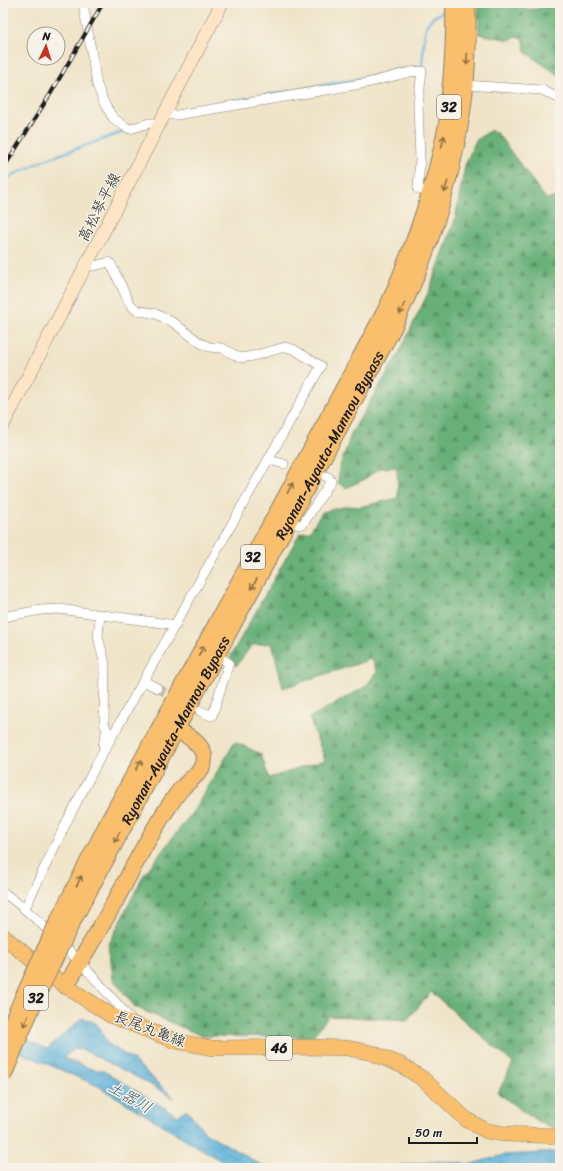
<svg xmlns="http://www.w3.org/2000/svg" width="563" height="1171" font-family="Sriracha,'Klee One',sans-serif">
<defs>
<pattern id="forest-firs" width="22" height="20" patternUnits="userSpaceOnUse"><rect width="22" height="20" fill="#68b078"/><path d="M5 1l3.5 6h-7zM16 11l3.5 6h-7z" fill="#558e62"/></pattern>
<pattern id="water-waves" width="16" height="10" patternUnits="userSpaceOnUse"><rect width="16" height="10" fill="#5fb3db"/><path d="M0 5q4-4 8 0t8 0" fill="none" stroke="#5299bb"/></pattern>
</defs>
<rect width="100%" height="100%" fill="#f7f3e8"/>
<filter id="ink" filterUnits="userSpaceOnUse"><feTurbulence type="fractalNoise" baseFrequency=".025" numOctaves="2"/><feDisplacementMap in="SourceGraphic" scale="8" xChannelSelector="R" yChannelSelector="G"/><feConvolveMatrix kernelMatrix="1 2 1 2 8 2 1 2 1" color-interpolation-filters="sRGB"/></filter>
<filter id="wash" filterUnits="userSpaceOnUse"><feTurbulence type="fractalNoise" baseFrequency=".012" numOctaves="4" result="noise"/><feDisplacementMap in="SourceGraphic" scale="16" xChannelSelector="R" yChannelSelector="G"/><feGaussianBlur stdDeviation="0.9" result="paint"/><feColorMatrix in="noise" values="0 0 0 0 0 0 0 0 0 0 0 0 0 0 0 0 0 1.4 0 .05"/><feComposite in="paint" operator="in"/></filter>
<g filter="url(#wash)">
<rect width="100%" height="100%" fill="#f0e4c8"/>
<g fill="url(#forest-firs)" stroke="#42664a">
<polygon points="478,3 523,3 526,9 537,9 546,3 560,3 560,76 525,52 524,40 517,37 509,40 479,34"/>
<polygon points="491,130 497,133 546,199 560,197 560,1126 548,1127 525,1113 498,1093 513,1063 431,992 407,1020 329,1016 312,1037 202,1036 135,1007 113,979 109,944 143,876 194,810 235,742 261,754 269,778 325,760 309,718 365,687 377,672 372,659 283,688 272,643 252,645 236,666 230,657 300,533 310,531 322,512 347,506 359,507 398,498 397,467 380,468 363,480 346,488 338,483 339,469 352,432 399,353 429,291 455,220 465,165 476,140"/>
</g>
<g fill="url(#water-waves)" stroke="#3e687c">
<polygon points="82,1018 96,1023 107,1043 132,1059 175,1099 144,1081 88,1052 75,1048 63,1058 94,1070 102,1070 178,1116 186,1109 205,1132 266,1168 231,1167 98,1086 3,1045 3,1028 47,1049"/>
<polygon points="560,1152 560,1165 539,1168 390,1168 392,1166 439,1161 471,1164 504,1155"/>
</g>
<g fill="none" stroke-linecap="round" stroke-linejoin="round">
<g stroke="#5fb3db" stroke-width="2.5">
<polyline points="415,67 422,66 425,32 427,25 431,19 442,12 448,3"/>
<polyline points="183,110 380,75 395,70 404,69"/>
<polyline points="3,180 42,161 123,132"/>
</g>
</g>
</g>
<g filter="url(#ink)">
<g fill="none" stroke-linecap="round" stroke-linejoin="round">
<polyline stroke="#c6bca6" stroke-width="9" stroke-dasharray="9 4.5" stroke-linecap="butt" points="157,688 179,700"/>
<g stroke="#868072" stroke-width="10">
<g id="minor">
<polyline points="83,3 97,85 104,103 113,118 124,126 130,129 149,123 161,123"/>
<polyline points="465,85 542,90 560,99"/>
<polyline points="165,115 177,115 367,83 410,72 422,71 418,104 420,159 418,189 431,192"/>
<polyline points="269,460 284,464"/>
<path d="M286,518C292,522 296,526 303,524L331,481L328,477L325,476"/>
<polyline points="100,614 98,637 105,664 104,724 107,730 103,745"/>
<polyline points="3,617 41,610 59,609 176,625"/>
<polyline points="144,681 157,688"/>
<polyline points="200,711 212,716 229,663 216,655"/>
<path d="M3,892C53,929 92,975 133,1022"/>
<polyline points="25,908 68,819 101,756 321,366 293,349 285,347 253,356 240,358 222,348 209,347 199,342 174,323 156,314 136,310 130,304 127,298 111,264 109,262 94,266 87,265"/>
</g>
</g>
<g stroke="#868072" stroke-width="14">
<polyline id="secondary" points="3,425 222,3"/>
</g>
<g stroke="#868072" stroke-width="16">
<polyline id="primary" points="3,936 55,979 110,1015 175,1041 212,1048 311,1047 347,1048 372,1053 401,1065 423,1079 467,1120 487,1131 504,1134 560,1136"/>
</g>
<g stroke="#868072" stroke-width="18">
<g id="trunk">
<path d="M61,915L110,819L277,513L388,306C414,247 435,187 447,124C448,114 449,104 450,94C453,64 455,33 454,3"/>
<path id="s1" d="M72,922L393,328C408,295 423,262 434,227C450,179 462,127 466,76C468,52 468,27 467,3"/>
<path d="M66,986C81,959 97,934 112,907C130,874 146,840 167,809C172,801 177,793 183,787C191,778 204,772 204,758C204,742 180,732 168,724"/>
</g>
</g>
<use href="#minor" stroke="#fff" stroke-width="9"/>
<use href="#secondary" stroke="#fde5c5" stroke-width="13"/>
<use href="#primary" stroke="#f9bf6d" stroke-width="15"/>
<use href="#trunk" stroke="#f9bf6d" stroke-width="16"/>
<g stroke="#1c1c1c" stroke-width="4">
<polyline id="rail" points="3,169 51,93 103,3"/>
</g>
<use href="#rail" stroke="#f7f3e8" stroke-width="2.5" stroke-dasharray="8" stroke-linecap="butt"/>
<g stroke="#868072" stroke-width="18" stroke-linecap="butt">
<g id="trunk-bridge">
<polyline points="3,1044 22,1000 61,915"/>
<polyline points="3,1076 33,1004 72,922"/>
</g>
</g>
<use href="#trunk-bridge" stroke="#f9bf6d" stroke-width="16"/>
</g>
<defs><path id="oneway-shaft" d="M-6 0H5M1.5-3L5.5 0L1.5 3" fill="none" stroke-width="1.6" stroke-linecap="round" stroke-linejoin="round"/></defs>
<g stroke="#8a6e44">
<use href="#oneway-shaft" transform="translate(467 59) rotate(92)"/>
<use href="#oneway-shaft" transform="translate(443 141) rotate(-77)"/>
<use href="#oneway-shaft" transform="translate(446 187) rotate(106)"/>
<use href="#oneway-shaft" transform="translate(402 309) rotate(114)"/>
<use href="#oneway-shaft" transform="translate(290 488) rotate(-62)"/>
<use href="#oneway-shaft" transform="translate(254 584) rotate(119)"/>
<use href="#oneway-shaft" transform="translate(201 651) rotate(-61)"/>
<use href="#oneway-shaft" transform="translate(139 765) rotate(-61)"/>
<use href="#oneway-shaft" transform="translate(117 837) rotate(118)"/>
<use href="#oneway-shaft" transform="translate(79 881) rotate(-64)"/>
<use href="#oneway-shaft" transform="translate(26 1021) rotate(113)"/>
</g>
</g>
<g text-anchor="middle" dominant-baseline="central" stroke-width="3" stroke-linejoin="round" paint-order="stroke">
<g fill="#f7f3e8" stroke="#5e5c59" stroke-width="1">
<rect x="437" y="95" width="24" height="24" rx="3"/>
<rect x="241" y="545" width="24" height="24" rx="3"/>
<rect x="24" y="986" width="24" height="24" rx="3"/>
<rect x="266" y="1036" width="26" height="24" rx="3"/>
</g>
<g font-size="14" font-weight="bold" fill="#1c1c1c">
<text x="449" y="107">32</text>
<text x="253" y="557">32</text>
<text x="36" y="998">32</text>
<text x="279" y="1048">46</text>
</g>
<g font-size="15" fill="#1c1c1c" stroke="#f7f3e8">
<text transform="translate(99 207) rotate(-63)">高松琴平線</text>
<text stroke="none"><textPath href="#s1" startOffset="542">Ryonan-Ayauta-Mannou Bypass</textPath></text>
<text stroke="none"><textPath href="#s1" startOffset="218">Ryonan-Ayauta-Mannou Bypass</textPath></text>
<text transform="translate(150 1029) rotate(21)">長尾丸亀線</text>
</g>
<g font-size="16" font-style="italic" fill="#375868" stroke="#f7f3e8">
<text transform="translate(130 1097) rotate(30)">土器川</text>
</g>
</g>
<rect width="563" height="1171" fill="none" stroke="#f7f3e8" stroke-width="16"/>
<g transform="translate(46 46) rotate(4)"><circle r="19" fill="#f7f3e8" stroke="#9f9d96"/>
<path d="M0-3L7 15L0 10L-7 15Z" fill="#c8321e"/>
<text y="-6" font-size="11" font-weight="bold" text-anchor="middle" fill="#1c1c1c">N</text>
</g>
<path d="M409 1137v6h68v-6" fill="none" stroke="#1c1c1c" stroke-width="2"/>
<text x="415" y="1137" font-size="12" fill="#1c1c1c" stroke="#f7f3e8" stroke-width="3" paint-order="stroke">50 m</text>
</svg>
